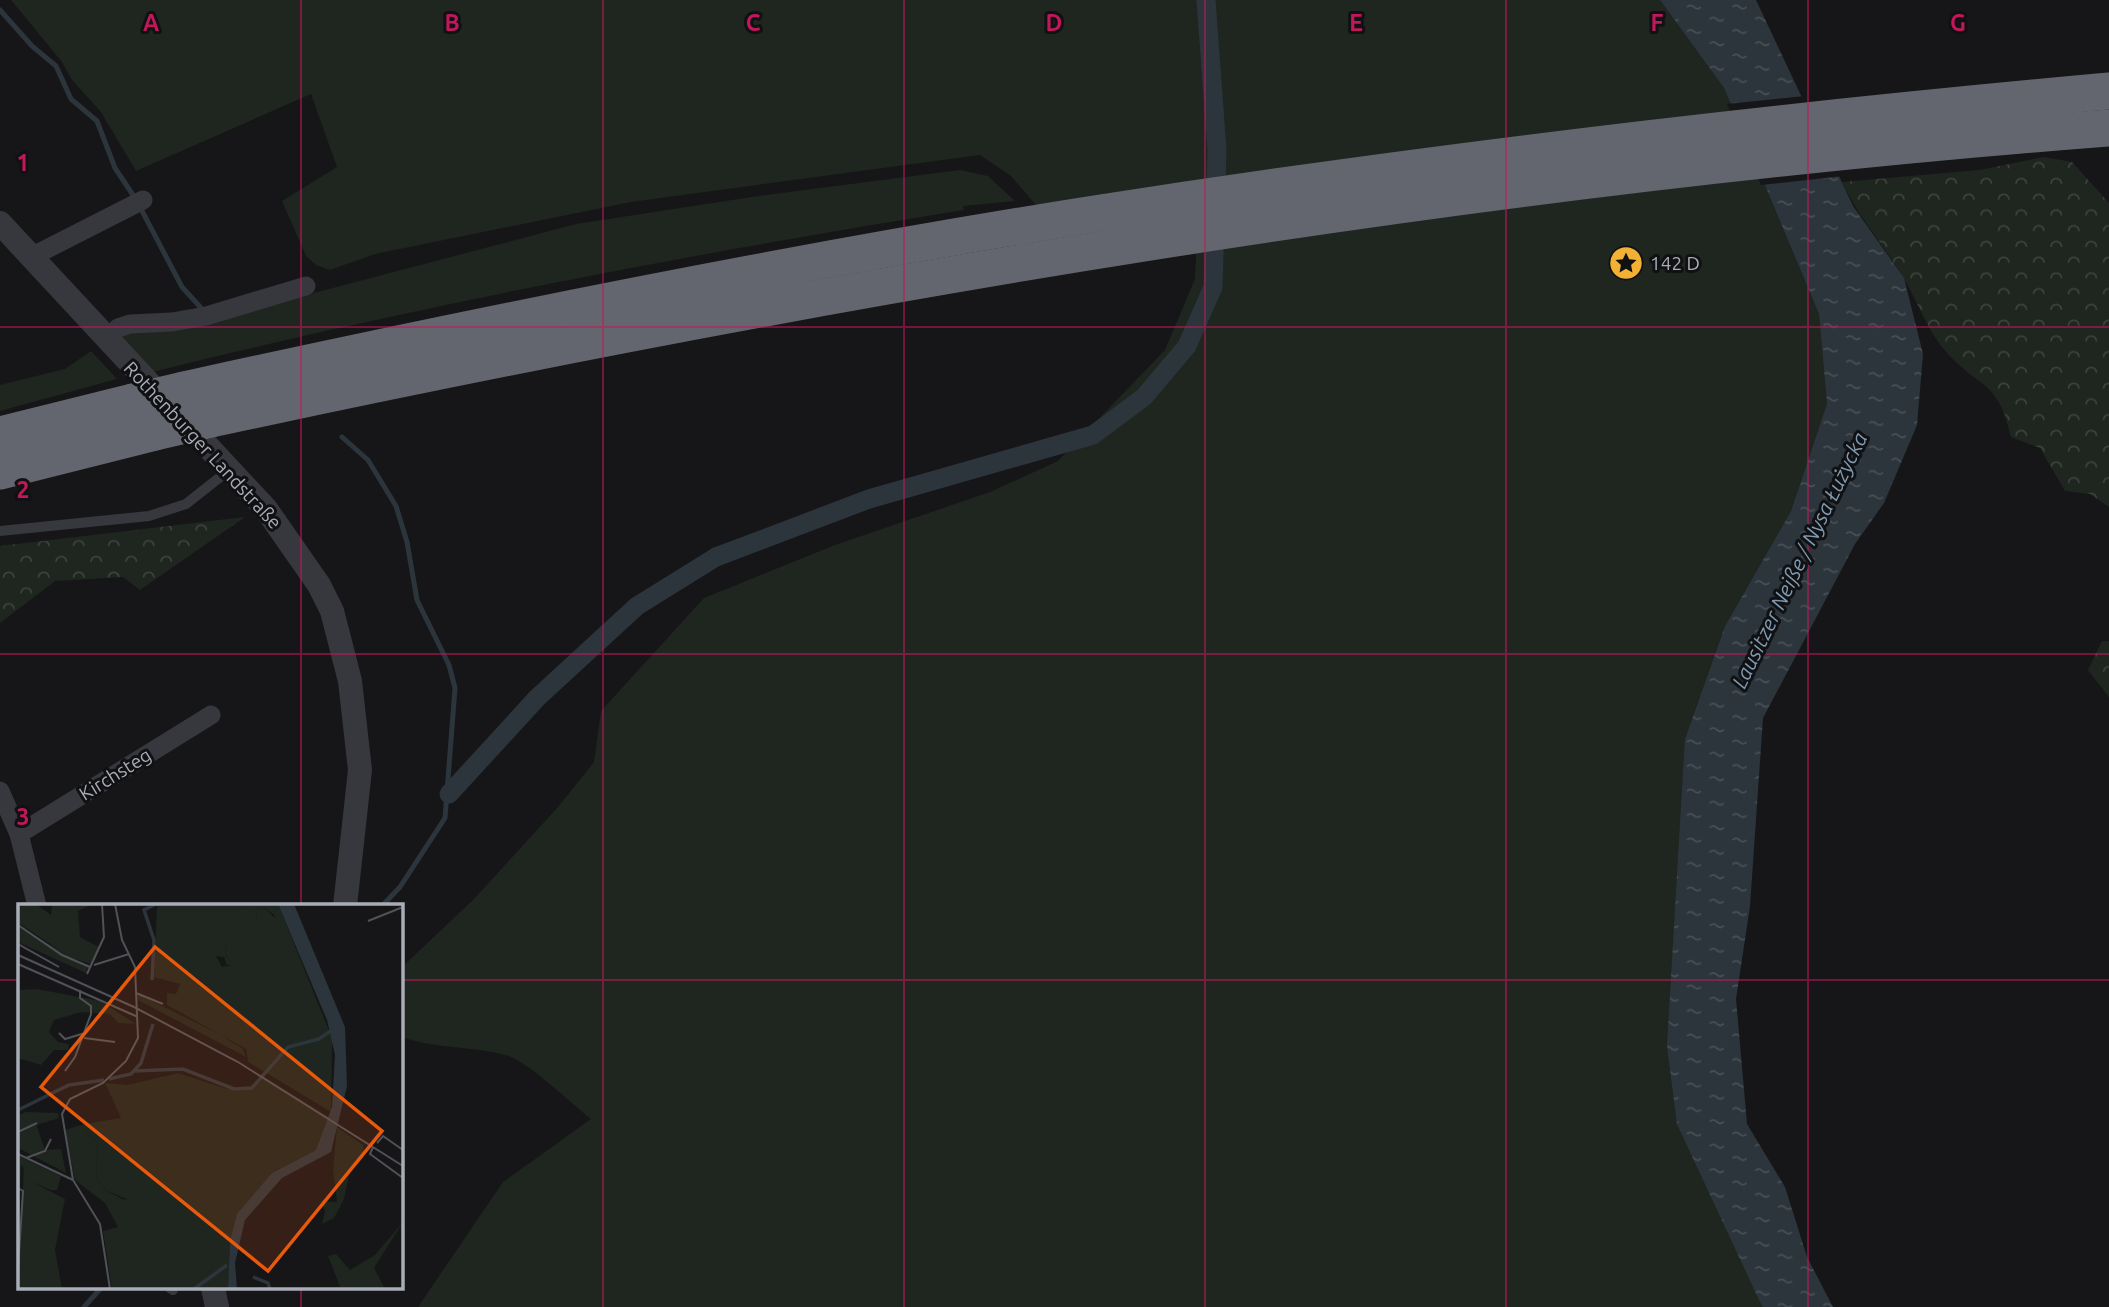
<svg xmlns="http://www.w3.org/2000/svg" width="2109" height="1307" font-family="Ubuntu,sans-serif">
<defs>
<pattern id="forest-crowns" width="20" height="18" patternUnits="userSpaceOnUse" patternTransform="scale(1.75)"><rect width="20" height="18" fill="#1e261f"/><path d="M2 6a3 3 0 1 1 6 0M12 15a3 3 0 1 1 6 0" fill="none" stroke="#3c433d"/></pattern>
<pattern id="water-ripples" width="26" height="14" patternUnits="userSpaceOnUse" patternTransform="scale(1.75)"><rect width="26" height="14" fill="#2c353c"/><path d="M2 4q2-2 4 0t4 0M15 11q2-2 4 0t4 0" fill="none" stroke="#485056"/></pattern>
</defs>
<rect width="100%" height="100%" fill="#161618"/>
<g fill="#1e261f">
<polygon points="11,0 1660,0 1724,88 1740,126 1047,218 1011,176 980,155 631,202 375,254 330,270 316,265 306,256 282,201 337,167 311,94 136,171 101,112 72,80 62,62"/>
<path d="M1755,162L1819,314L1827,405L1791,511L1725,626L1685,739L1763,1307H418L503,1182L591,1119C572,1104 529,1063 509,1056C474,1046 436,1049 401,1037V968L474,899L558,807L594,762L601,711L704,598L835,545L990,492L1058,461L1165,350L1195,279L1197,233Z"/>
<path d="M960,170L988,176L1015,201L963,206L964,210C690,254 417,306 148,373L117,340L124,331L185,327L576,224L758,196Z"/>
<polygon points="91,351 117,379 0,411 0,385 65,369"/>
</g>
<g fill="url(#forest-crowns)">
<path d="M2044,157L2072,162L2109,203V507L2090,494L2065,491L2040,448L2011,437C1998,380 1983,391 1949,355C1927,332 1919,303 1903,277C1883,244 1858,216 1842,182L1980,170Z"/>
<polygon points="245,517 140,590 123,577 55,581 0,623 0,546"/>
<polygon points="2102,641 2109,641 2109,697 2088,670"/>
</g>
<polygon fill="url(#water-ripples)" points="1660,0 1756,0 1853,206 1904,278 1923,354 1917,425 1884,503 1855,544 1763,718 1750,906 1736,999 1747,1124 1785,1187 1807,1257 1833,1307 1763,1307 1761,1304 1677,1124 1667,1046 1685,739 1725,626 1791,511 1827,404 1819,314 1724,88"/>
<polygon fill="#161618" points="1805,96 1843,176 1761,185 1727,104"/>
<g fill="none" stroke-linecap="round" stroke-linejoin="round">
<g stroke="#2c353c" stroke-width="5">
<polyline points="0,10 32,46 56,66 71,99 97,121 115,168 135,198"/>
<polyline points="140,207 182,287 203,310"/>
<polyline points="342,437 368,460 396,506 407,542 417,600 449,665 455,688 445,818 400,887 382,906"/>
<polyline points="84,1307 101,1288"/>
</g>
<polyline stroke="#2c353c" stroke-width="19" points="449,794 537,698 637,606 716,557 869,499 1093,435 1144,397 1187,346 1213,287 1217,150 1206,0"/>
<g stroke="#37383d" stroke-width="10">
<polyline points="0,531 149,516 186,504 229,470"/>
<polyline points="170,1288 173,1290"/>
</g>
<g stroke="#37383d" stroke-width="19">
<polyline points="31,257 143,200"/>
<polyline points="106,340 118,328 130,324 172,322 206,316 306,286"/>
<polyline points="0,791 19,834 37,906"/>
<polyline points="19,834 211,715"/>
</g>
<g stroke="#37383d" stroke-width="24">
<polyline points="0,223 266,509 319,585 332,611 350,681 360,770 345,906"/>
<polyline points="213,1288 217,1307"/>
</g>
<g stroke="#63666e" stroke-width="37">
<path d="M184,390C484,324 785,263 1088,215C1427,162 1767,122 2109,91"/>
<path d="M211,419C838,284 1469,177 2109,128"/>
<polyline points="0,435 133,402"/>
<polyline points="0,471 155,432"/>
</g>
<g stroke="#63666e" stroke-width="37">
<polyline points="133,402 184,390"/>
<polyline points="155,432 211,419"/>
</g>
</g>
<path fill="none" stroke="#c2185b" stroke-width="2" stroke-opacity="0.55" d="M301,0V906M603,0V1307M904,0V1307M1205,0V1307M1506,0V1307M1808,0V1307M0,327H2109M0,654H2109M0,980H19M401,980H2109M301,1288V1307"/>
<defs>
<g id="sight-disc" transform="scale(1.75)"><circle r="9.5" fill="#f2b134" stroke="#111113"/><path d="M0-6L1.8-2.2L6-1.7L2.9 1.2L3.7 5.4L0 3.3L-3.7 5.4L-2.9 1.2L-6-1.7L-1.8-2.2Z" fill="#111"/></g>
</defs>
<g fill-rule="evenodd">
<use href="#sight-disc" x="1626" y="263"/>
</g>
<g text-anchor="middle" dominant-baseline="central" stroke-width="6" stroke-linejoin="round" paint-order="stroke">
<g font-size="19" fill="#a8adb8" stroke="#111113" text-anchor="start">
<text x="1650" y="263">142 D</text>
</g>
<g font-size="19" fill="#a8adb8" stroke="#111113">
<text transform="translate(203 445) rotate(47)">Rothenburger Landstraße</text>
<text transform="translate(115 774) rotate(-32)">Kirchsteg</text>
</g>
<g font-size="21" font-style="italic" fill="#7f9bb3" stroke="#111113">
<text transform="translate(1799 560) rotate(-64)">Lausitzer Neiße / Nysa Łużycka</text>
</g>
</g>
<g transform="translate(18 904)">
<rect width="385" height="385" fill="#161618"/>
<path d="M0,0H18L33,11L34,0H75L60,7L62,33L81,43L73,60L54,54L0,19ZM139,0H234L198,52L204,63L215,61L207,50L209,38L222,23L238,16L239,6L245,3L257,14L253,0H260L314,134L313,208L230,158L228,145L149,101V89L158,90L162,80L136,73ZM0,22L70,63L68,69L0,38ZM120,90L201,130L225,145L228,153L120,96ZM160,169L210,185L232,182L245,172L311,213L305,235L298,246L254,269L212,337L210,385H94L85,327L100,323L87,299L109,295L89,287L78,274L80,239L66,228V220L103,214L87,179L109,181ZM0,252L43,272L39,286H33L16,279L3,261L0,361Z" fill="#1e261f"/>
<path d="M234,0H253L259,13L245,3L239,6L238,16L209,38L207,50L215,61H209L206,53L198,52L196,57L197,27L213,8ZM19,85L82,97L118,120L100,119L92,110L63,108L36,116L31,128L40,138L51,140L50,146H36L23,161L0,154V86ZM7,208L40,209L41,214L0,227V212ZM66,220V228L80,239L78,274L89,287L110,298L87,299L57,276L47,226ZM319,223L345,241L346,253L331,271L326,295L316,314L304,320L307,308L303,297L319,298L315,265ZM6,259L16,279L47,295L37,346L44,385H0ZM385,318L356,364L367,385H323L310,352L318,350L332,366L357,351Z" fill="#1e261f"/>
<path d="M18,220L27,246L43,245L48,269L0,244V230Z" fill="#1e261f"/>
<path d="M260,0H276L327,123L329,182L313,248L264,274L227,316L217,359L219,385H210L212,337L219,310L254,269L298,246L314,203L317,151L309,116Z" fill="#2c353c"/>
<path fill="none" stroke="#2c353c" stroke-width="3.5" d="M134,76L136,36L126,6L138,0M116,167L165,165L216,185L234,184L270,143L301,135L314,126M91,175L113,170L123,159L135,120M0,206L51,181L86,176M235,373L250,379L252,385M176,385L209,361"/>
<path fill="none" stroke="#505258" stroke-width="2" d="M350,17L385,3M0,21L44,51L72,63M0,40L41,63M0,51L116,103L220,158L385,262M0,60L120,113M76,61L111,50M69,70L86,33L84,0M118,89L145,100M41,129L47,135L67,129M66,134L97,138M47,167L57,153L73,110V102L62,94V86M0,228L19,219M359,239L365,232L385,246M355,243L352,250L385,274M0,250L55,276M8,254L27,247L33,235M0,284L5,287L0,365M92,385L82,320L55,276L44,210L52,195L85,179L108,157L120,134L117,63L104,36L97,0"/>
<path fill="#e8590c" fill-opacity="0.15" stroke="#e8590c" stroke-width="3.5" d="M137,43L364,227L250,367L23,183Z"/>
<rect width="385" height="385" fill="none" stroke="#a8adb8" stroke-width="3.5"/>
</g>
<g font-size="23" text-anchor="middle" font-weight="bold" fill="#c2185b" stroke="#111113" stroke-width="6" stroke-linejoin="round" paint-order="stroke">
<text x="151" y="31">A</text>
<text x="452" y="31">B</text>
<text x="753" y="31">C</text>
<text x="1054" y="31">D</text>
<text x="1356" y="31">E</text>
<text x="1657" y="31">F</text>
<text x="1958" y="31">G</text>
<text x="23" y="171">1</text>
<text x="23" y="498">2</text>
<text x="23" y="825">3</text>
</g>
</svg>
